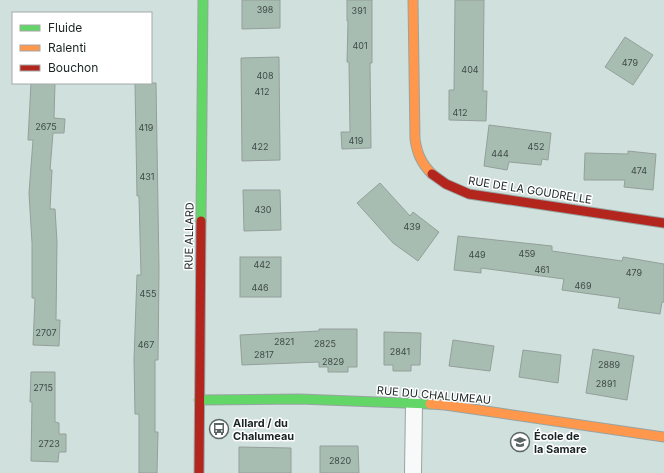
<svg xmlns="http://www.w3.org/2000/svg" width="664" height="473" font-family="Inter,sans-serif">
<rect width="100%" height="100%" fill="#d0e0dd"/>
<g fill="#a8bdb2" stroke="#949f9a">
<polygon points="242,0 280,0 280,28 242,29"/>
<polygon points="347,0 372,0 372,63 370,63 371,148 342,149 341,132 350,132 349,62 347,62 348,21 347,21"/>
<polygon points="455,0 484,0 483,91 487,91 486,121 449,120 449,90 454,90"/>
<polygon points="625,37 653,55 633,85 605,67"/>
<polygon points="279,57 280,160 242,161 241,58"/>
<polygon points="31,83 55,83 54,118 65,119 64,133 53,133 50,170 52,170 50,209 55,209 57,242 56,320 60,320 59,346 33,345 35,298 32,298 32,243 29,193 33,140 28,140"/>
<polygon points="135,83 156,83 159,269 158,360 155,360 155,432 158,432 157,473 139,473 139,414 135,414 134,360 137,275 141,275 139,196 137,196"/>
<polygon points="489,125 551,133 548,160 542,159 541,165 509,162 507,170 484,166"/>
<polygon points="628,151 656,154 653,190 624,187 625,180 584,180 585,153 628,154"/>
<polygon points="380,183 410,216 413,212 439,232 418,261 393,243 357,203"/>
<polygon points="243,190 280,190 281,230 244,231"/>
<polygon points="458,236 552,246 552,251 622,261 623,257 664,264 664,302 662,302 660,314 618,308 620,298 562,290 564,279 481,268 481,273 454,270"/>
<rect x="240" y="257" width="41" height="40"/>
<polygon points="319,329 357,329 357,367 348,367 348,372 328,372 328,367 319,367 319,362 242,365 240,335 319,331"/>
<polygon points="384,332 421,333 420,365 411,365 411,371 393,371 393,365 384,365"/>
<polygon points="453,340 494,346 490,371 449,366"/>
<polygon points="593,349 634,356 627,400 586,393"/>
<polygon points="523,350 561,355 558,383 519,377"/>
<polygon points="31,372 55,372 55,422 59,423 59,434 66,434 66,452 59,452 58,462 31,461 32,402 30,402"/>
<polygon points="320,446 358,446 359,473 320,473"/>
<polygon points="239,447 291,448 291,473 239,473"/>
</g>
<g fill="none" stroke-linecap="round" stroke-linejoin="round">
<g stroke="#98a4a2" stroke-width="18">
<polyline id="street" points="413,473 414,404"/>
</g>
<g stroke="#98a4a2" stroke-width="11">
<g id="fast">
<polyline points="201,221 203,0"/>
<polyline points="199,400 299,399 430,404"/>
</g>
</g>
<g stroke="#98a4a2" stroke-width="11">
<g id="slow">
<path d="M413,0L415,139C417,153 421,163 432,174"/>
<polyline points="430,404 445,405 664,437"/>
</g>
</g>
<g stroke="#98a4a2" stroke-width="11">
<g id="jam">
<polyline points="432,174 446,184 469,194 664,223"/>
<polyline points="199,473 201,221"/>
</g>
</g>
<use href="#street" stroke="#f8fafa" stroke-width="16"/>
<use href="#fast" stroke="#63d668" stroke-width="9"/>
<use href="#slow" stroke="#ff974d" stroke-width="9"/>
<use href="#jam" stroke="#b3261e" stroke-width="9"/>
</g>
<defs>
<g id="bus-ring" transform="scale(1)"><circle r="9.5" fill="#fff" stroke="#5a6664" stroke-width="1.5"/><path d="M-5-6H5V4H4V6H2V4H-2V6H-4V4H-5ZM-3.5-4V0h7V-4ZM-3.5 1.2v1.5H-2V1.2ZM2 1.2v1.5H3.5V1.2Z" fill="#5a6664"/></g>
<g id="school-ring" transform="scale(1)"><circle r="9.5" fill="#fff" stroke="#5a6664" stroke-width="1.5"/><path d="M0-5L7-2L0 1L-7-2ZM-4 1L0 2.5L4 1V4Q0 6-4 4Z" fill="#5a6664"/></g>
</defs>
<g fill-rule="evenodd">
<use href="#bus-ring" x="219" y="429"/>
<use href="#school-ring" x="520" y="442"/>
</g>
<g text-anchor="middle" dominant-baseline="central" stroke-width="3" stroke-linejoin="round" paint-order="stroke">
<g font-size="9" fill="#3e4b47">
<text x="265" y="9">398</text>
<text x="359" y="10">391</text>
<text x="360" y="45">401</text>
<text x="630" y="62">479</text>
<text x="470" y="69">404</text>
<text x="265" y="75">408</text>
<text x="262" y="91">412</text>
<text x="460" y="112">412</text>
<text x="46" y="126">2675</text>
<text x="146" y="127">419</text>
<text x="356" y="140">419</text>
<text x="260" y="146">422</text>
<text x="536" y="146">452</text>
<text x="500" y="153">444</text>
<text x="639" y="170">474</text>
<text x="147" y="176">431</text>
<text x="263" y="209">430</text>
<text x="412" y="226">439</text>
<text x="527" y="253">459</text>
<text x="477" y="254">449</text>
<text x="262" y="264">442</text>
<text x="542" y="269">461</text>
<text x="634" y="272">479</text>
<text x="583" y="285">469</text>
<text x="260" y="287">446</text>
<text x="148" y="293">455</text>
<text x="46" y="332">2707</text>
<text x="284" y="341">2821</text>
<text x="325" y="343">2825</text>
<text x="146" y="344">467</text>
<text x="400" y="351">2841</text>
<text x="264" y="354">2817</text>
<text x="333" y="361">2829</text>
<text x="609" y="364">2889</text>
<text x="606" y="383">2891</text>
<text x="43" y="387">2715</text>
<text x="49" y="443">2723</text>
<text x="340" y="460">2820</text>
</g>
<g font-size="11" fill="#1a2523" stroke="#fff">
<text transform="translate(530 190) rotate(9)">RUE DE LA GOUDRELLE</text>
<text transform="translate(189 236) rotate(-89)">RUE ALLARD</text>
<text transform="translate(434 395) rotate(5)">RUE DU CHALUMEAU</text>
</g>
<g font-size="11" font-weight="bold" fill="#1a2523" stroke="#fff" text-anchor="start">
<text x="233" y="423">Allard / du<tspan x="233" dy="13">Chalumeau</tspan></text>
<text x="534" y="436">École de<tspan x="534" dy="13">la Samare</tspan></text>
</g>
</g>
<rect x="12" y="12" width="140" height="72" fill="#ffffff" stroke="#a3a8a7"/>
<rect x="20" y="25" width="20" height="6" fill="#63d668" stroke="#a3a8a7"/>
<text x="48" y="32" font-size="12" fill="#1a2523">Fluide</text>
<rect x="20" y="45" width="20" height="6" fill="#ff974d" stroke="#a3a8a7"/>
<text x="48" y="52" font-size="12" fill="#1a2523">Ralenti</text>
<rect x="20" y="65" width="20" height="6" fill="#b3261e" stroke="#a3a8a7"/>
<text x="48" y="72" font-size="12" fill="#1a2523">Bouchon</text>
</svg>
